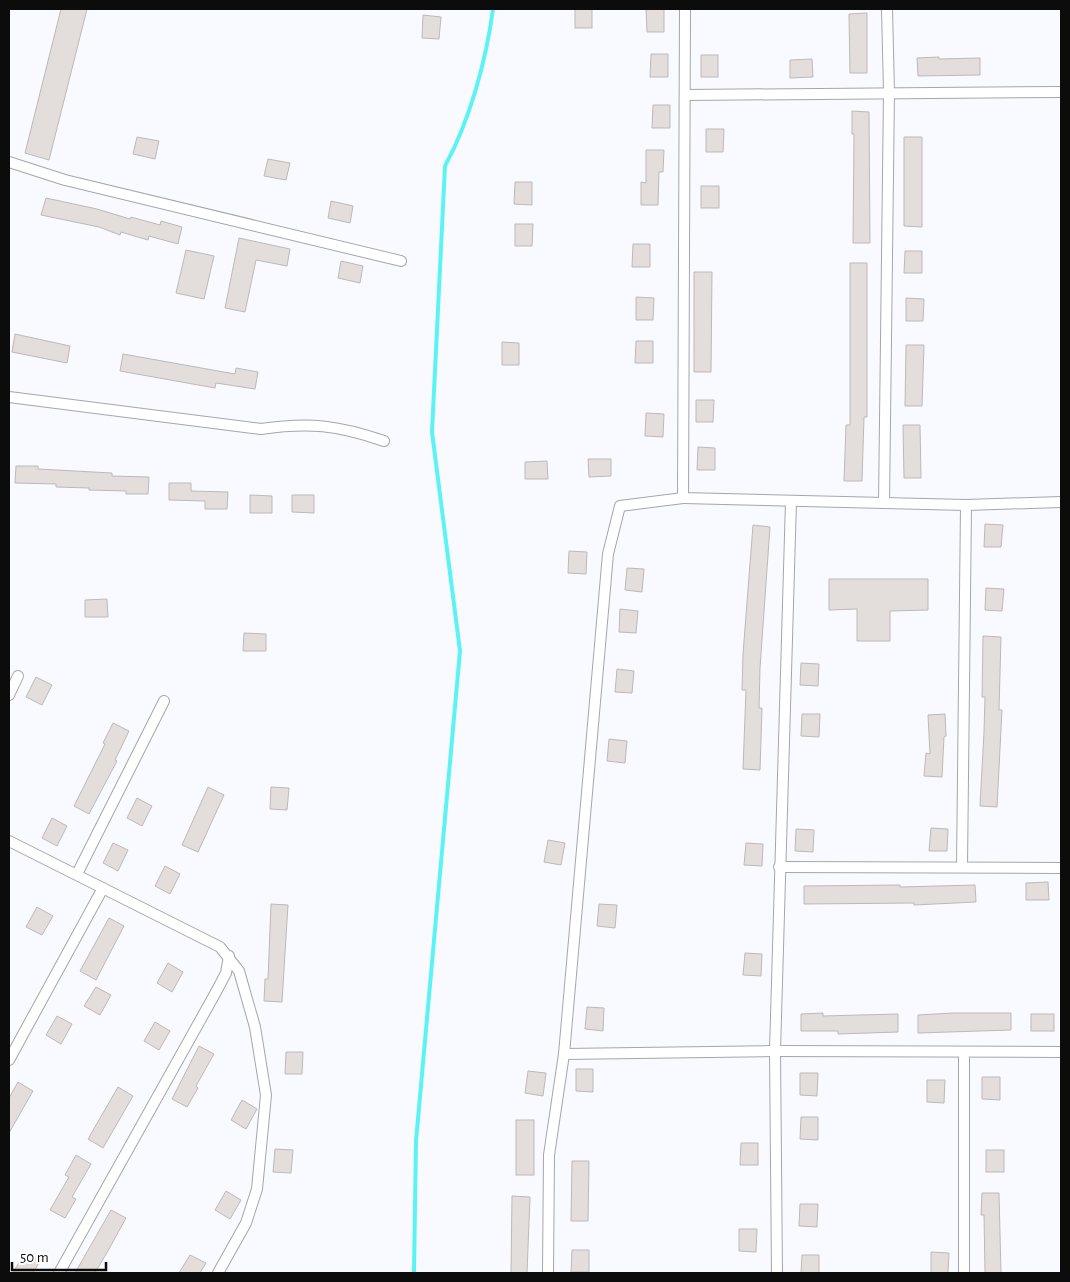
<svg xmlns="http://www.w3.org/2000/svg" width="1070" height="1282" font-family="'Alegreya Sans',sans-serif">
<rect width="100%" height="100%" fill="#f9faff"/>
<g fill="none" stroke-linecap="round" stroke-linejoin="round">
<path stroke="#5bf3f3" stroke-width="4" d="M414,1273L416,1141L460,651L432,432L445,166C470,120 486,61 493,9"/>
</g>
<g fill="#e3dedb" stroke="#bdb9b6">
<polygon points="61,9 87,9 49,160 25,153"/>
<rect x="575" y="9" width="17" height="19"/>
<polygon points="646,9 664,9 664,32 647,32"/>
<polygon points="867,13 867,73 850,73 849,14"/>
<polygon points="423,15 441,17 439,39 422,38"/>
<polygon points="651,54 668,54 668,77 650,77"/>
<rect x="701" y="55" width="17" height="22"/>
<polygon points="939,57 939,59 980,58 980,75 918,76 917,58"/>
<polygon points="812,59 813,77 790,78 790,60"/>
<polygon points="653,105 670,105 670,128 652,128"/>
<polygon points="852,111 869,112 870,243 853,243 854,134 852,134"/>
<polygon points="706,129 724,129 723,152 706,152"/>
<polygon points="137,137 159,141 155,159 133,154"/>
<polygon points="904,137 922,137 922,227 904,226"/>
<polygon points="646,150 664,150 663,172 659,172 658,205 641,205 641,182 646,183"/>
<polygon points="268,159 290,163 286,180 264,176"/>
<polygon points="515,182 532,182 532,205 514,204"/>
<rect x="701" y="186" width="18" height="22"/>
<polygon points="46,198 97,209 130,219 131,217 160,225 161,221 182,227 178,244 149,236 148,240 121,232 120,235 99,227 41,215"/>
<polygon points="331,201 353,206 350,223 328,218"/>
<polygon points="515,224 533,224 532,246 515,246"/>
<polygon points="239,238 290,249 287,266 256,260 245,312 225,308"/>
<polygon points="633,244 650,244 650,267 632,267"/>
<polygon points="186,250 214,256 204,299 176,293"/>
<polygon points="905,251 922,251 922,273 904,273"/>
<polygon points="341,261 363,266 360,283 338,278"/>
<polygon points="850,263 867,263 867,417 864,417 862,481 844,481 846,425 850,425"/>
<polygon points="694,272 712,272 711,372 694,372"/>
<polygon points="636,297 654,298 653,320 636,320"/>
<polygon points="906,298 924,299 923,321 906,321"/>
<polygon points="15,334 70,346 67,363 12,352"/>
<polygon points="636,341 653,341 653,363 635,363"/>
<polygon points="502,342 519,343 519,365 502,365"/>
<polygon points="906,345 924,345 922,406 905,406"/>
<polygon points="123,354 235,374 236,368 258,372 255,389 216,383 215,388 120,371"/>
<polygon points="696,400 714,400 713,422 696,422"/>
<polygon points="646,413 664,414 663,437 645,436"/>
<polygon points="903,425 920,425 921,478 904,478"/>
<polygon points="698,447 715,448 715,470 697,470"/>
<polygon points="588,459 611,459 611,476 589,477"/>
<polygon points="547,461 548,479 525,479 525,462"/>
<polygon points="16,466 38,466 38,469 112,473 112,476 149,477 148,494 126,494 126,491 89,490 89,488 56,487 56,484 15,483"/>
<polygon points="169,483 191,483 191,491 228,492 227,509 205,509 205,501 169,500"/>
<polygon points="250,495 272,496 272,513 250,513"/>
<polygon points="292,495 314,495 314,513 292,512"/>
<polygon points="985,524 1003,525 1001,547 984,547"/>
<polygon points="753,525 770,527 760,668 759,708 762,708 760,770 743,769 746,690 742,690 743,654"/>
<polygon points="569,551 587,552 586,574 568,573"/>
<polygon points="627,568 644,569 642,592 625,590"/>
<polygon points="829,579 928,579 928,610 890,611 890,641 857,641 857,609 829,610"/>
<polygon points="986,588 1004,589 1002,611 985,610"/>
<polygon points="107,599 108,617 85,617 85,600"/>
<polygon points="620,609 638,611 636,633 619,632"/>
<polygon points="244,633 266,634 266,651 243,651"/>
<polygon points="983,636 1001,637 999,710 1002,710 997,807 980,806 984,732 985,697 982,697"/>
<polygon points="801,663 819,664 818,686 800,685"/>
<polygon points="617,669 634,671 632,693 615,692"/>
<polygon points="36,677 52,685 42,705 26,697"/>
<polygon points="802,714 820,714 819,737 801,736"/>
<polygon points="945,714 946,736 944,737 942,777 924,776 926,753 930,754 928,715"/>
<polygon points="113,723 129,731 115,760 117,761 89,814 74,806 105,744 103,743"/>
<polygon points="609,739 627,741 625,763 607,761"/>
<polygon points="208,787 224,795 198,852 182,845"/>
<polygon points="271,787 289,788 287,810 270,809"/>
<polygon points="137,798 152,806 142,826 127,818"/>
<polygon points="52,818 67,826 57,846 42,838"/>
<polygon points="931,828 948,829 947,851 929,851"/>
<polygon points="796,829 814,830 813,852 795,851"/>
<polygon points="548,840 565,843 561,865 544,862"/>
<polygon points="113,843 128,850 118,871 103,863"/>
<polygon points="746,843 763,844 762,866 744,865"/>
<polygon points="165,866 180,874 170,894 155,886"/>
<polygon points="1048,882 1049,900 1026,900 1026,883"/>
<polygon points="900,885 900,887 975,885 976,902 914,905 914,903 804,904 804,886"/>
<polygon points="271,904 288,905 282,1002 264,1001 265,979 268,979"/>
<polygon points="599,904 617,905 615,928 597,926"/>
<polygon points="37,907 53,916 42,935 26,927"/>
<polygon points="109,918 124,926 96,980 80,971"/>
<polygon points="745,953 762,954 761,976 743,975"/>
<polygon points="168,963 183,972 172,992 157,983"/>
<polygon points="96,987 111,995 100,1015 84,1006"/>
<polygon points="587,1007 604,1008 603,1031 585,1029"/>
<polygon points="823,1013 823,1016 898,1014 898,1032 838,1034 838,1031 801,1031 801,1014"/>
<polygon points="953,1013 1011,1013 1011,1030 918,1033 918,1015"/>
<rect x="1031" y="1014" width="23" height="17"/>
<polygon points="57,1016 72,1024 61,1044 46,1035"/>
<polygon points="155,1022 170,1031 159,1050 144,1041"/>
<polygon points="199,1046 214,1054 196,1086 198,1088 187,1107 172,1099"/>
<polygon points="286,1052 303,1052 302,1074 285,1074"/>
<polygon points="576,1069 593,1069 593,1092 576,1091"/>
<polygon points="528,1071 546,1073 543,1096 525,1093"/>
<polygon points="800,1073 818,1073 817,1096 800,1095"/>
<polygon points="982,1077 1000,1077 1000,1100 982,1099"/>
<polygon points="927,1080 945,1080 944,1103 927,1102"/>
<polygon points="18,1082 33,1091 9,1133 9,1098"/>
<polygon points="118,1087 133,1096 103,1148 88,1139"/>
<polygon points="242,1100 257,1109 246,1129 231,1120"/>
<polygon points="801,1117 818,1117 818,1140 800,1139"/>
<rect x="516" y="1120" width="18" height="55"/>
<polygon points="741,1143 758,1143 758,1165 740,1165"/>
<polygon points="275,1149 293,1150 291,1173 273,1172"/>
<rect x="986" y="1150" width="18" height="22"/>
<polygon points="76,1155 91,1164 72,1197 76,1199 65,1218 50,1210 69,1177 65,1175"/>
<polygon points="572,1161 589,1161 588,1221 571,1221"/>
<polygon points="226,1191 241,1200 230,1219 215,1210"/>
<polygon points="982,1193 999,1193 1001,1273 985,1273 984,1215 981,1215"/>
<polygon points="512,1196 530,1197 527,1273 511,1273"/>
<polygon points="800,1204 818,1204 817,1227 799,1226"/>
<polygon points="111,1210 126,1218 109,1249 95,1273 75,1273"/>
<polygon points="739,1229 757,1229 756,1252 739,1251"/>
<polygon points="572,1250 589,1250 589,1272 571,1272"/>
<polygon points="25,1252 40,1261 33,1273 13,1273"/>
<polygon points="931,1252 949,1253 948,1273 931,1273"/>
<polygon points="190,1255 206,1263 200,1273 179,1273"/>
<polygon points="802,1255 819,1255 819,1273 801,1273"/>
</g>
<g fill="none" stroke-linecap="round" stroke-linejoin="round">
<g stroke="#a5a6aa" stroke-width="12">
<g id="minor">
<polyline points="685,9 683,498 966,505 1061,502"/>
<polyline points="685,95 1061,92"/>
<polyline points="9,162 65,180 401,261"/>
<path d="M9,397L261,429C309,422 337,425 384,441"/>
<polyline points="884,503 889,92 887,9"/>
<polyline points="9,695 18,676"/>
<polyline points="9,841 220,947 239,971 255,1027 266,1095 257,1189 246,1223 218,1273"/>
<polyline points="962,866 966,505"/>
<polyline points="779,867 1061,868"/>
<polyline points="77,874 164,701"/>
<polyline points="564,1054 775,1051 1061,1052"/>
<polyline points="9,1060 103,888"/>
<polyline points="59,1273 216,992 226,973 229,956"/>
<polyline points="548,1273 549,1155 564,1054 608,554 620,506 683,498"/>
<polyline points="777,1273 775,1051 791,501"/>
<polyline points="964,1273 964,1053"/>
</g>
</g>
<use href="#minor" stroke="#fff" stroke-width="10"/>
</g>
<rect width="1070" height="1282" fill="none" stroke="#0c0c0d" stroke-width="20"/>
<path d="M12 1262v8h94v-8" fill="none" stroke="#0c0c0d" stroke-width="2.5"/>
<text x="20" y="1262" font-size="15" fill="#0c0c0d" stroke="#ffffff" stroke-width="4" paint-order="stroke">50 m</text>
</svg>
